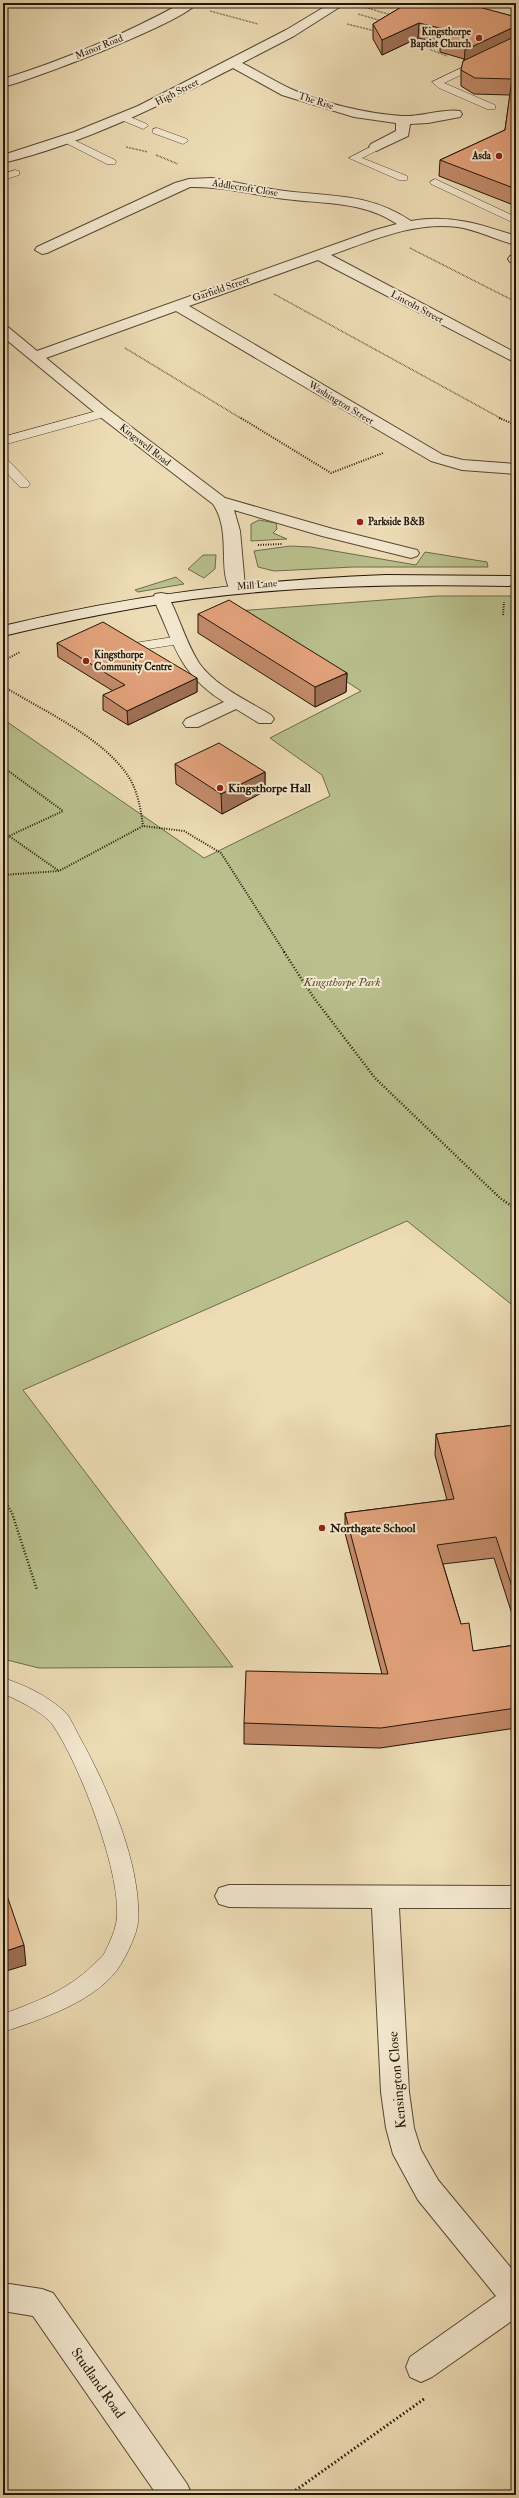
<svg xmlns="http://www.w3.org/2000/svg" width="519" height="2498" font-family="'IM FELL Double Pica',serif">
<rect width="100%" height="100%" fill="#eddcb5"/>
<filter id="stains"><feTurbulence type="fractalNoise" baseFrequency=".005" numOctaves="4"/><feColorMatrix values="0 0 0 0 .2 0 0 0 0 .09 0 0 0 0 .02 0 0 0 .5 -.17"/></filter>
<radialGradient id="worn" r=".72"><stop offset=".6" stop-color="#630" stop-opacity="0"/><stop offset="1" stop-color="#630" stop-opacity=".3"/></radialGradient>
<g fill="#b9c08d" stroke="#6e6a4a">
<polygon points="259,520 276,523 277,529 273,533 287,539 251,541 251,524"/>
<polygon points="290,546 311,547 416,565 425,552 487,562 488,567 353,567 274,571 258,567 254,551"/>
<polygon points="203,555 216,555 215,569 204,578 188,569"/>
<polygon points="176,577 184,584 138,592 135,590"/>
<polygon points="437,596 516,596 516,1308 407,1221 23,1390 233,1667 39,1668 3,1659 3,719 204,858 330,796 322,775 270,738 361,691 237,611"/>
</g>
<g fill="none" stroke-linecap="round" stroke-linejoin="round">
<g stroke="#564733" stroke-width="1">
<g id="lane">
<polygon points="480,3 491,3 484,7"/>
<polygon points="516,42 516,49 444,83 495,105 495,109 487,109 439,88 432,82"/>
<polygon points="123,114 147,124 148,126 143,129 119,119 119,115"/>
<polygon points="157,128 187,139 188,141 183,144 153,133 153,129"/>
<polygon points="66,136 115,160 116,162 115,164 107,164 62,141 62,137"/>
<polygon points="376,144 381,147 380,149 362,158 407,176 407,180 399,180 349,158"/>
<polygon points="15,170 19,171 19,175 3,180 3,174"/>
<polygon points="435,179 516,217 516,224 431,184 430,182"/>
<polygon points="104,409 108,410 108,416 3,445 3,437"/>
<polygon points="3,458 7,459 28,481 30,484 28,487 20,487 3,469"/>
<polygon points="180,636 185,637 187,640 185,643 135,651 128,647 135,643"/>
<path d="M3,1678C25,1685 46,1695 64,1711C70,1716 75,1729 79,1736C107,1786 142,1865 138,1922C137,1934 127,1954 121,1964C100,2000 40,2020 3,2032V2014C36,2002 68,1990 93,1965C97,1961 103,1957 105,1952C109,1944 114,1933 116,1924C125,1880 78,1760 52,1724C44,1713 15,1698 3,1694Z"/>
</g>
</g>
<g stroke="#564733" stroke-width="2">
<g id="street">
<path d="M182,3H197C184,22 32,80 3,87V79C65,60 125,34 182,3Z"/>
<path d="M331,3H346L294,36L242,63C258,71 274,81 291,89C321,103 369,114 402,116C420,117 445,108 460,111L462,114L460,117L428,123L410,124L408,136L376,151L369,147L371,144L396,131V123L354,117L282,95L233,68C159,106 85,143 3,163V155L74,132L138,106L286,30Z"/>
<path d="M212,178C236,182 260,188 285,191C333,197 369,193 411,221C450,214 480,224 516,236V245C496,240 478,230 458,227C414,221 371,241 331,255L516,353V363L318,260L189,306L443,455L463,460L516,464V474L462,470L431,461L176,311L46,358L109,410L225,498L333,529L417,550L419,553L417,556L411,558L322,536L234,510L240,531L245,587L243,591H231C217,570 232,532 213,504L99,416L3,337V326L8,327L37,351L375,230L397,224C363,201 324,204 285,199C253,195 223,186 190,187L47,253L42,254L35,250L37,247L175,183L189,179Z"/>
<polygon points="516,255 516,263 510,262 508,259 510,256"/>
<path d="M161,593L167,594L169,598C180,619 186,643 199,663C216,687 247,700 271,715L274,719L271,723H259L236,709L198,727H186L183,723L186,719L224,702C177,672 175,644 153,598L155,594Z"/>
<polygon points="229,1885 516,1886 516,1908 399,1908 409,2092 414,2128 421,2150 438,2180 516,2274 516,2318 432,2377 421,2382 410,2377 406,2367 410,2357 496,2296 418,2200 393,2154 386,2128 381,2092 372,1908 229,1907 219,1904 215,1896 219,1888"/>
<polygon points="3,2283 42,2289 53,2293 187,2484 192,2495 157,2495 33,2316 3,2311"/>
</g>
</g>
<g stroke="#241508" stroke-width="2">
<path id="secondary" d="M386,575L516,576V586C408,584 300,585 193,599C129,608 66,621 3,636V626C132,595 254,580 386,575Z"/>
</g>
<g stroke="#241508" stroke-width="1.5" stroke-dasharray="0.5 1" stroke-linecap="butt">
<polyline points="361,6 391,15"/>
<polyline points="210,11 258,24"/>
<polyline points="358,14 382,21"/>
<polyline points="347,24 375,31"/>
<polyline points="409,41 447,56"/>
<polyline points="126,147 148,152"/>
<polyline points="156,155 178,164"/>
<polyline points="410,248 516,302"/>
<polyline points="274,294 502,419"/>
<polyline points="125,348 242,419"/>
</g>
<g stroke="#241508" stroke-width="2" stroke-dasharray="1 1.5" stroke-linecap="butt">
<polyline points="241,418 331,473 383,453"/>
<polyline points="499,418 516,425"/>
<polyline points="258,545 283,544"/>
<polyline points="503,615 504,602"/>
<polyline points="3,661 20,652"/>
<path d="M3,686C43,711 105,738 130,779C138,793 141,810 143,826"/>
<polyline points="3,767 63,811 9,836"/>
<polyline points="3,839 9,836 59,871"/>
<polyline points="3,875 59,871 143,826 184,831 221,853 285,953"/>
</g>
<g stroke="#241508" stroke-width="2.5" stroke-dasharray="1 2" stroke-linecap="butt">
<polyline points="284,952 314,998 375,1078 500,1198 516,1209"/>
<polyline points="3,1498 12,1513 37,1590"/>
</g>
<polyline stroke="#241508" stroke-width="3" stroke-dasharray="1.5 2.5" stroke-linecap="butt" points="289,2495 424,2399"/>
<use href="#lane" fill="#f3e8cf" fill-rule="evenodd"/>
<use href="#street" fill="#f3e8cf" fill-rule="evenodd"/>
<use href="#secondary" fill="#f3e8cf" fill-rule="evenodd"/>
</g>
<g fill="#c38b6b" stroke="#241508">
<polygon points="408,3 474,3 473,6 516,17 516,206 439,176 440,160 505,130 510,95 474,94 461,86 461,70 464,59 440,52 440,43 418,38 382,55 373,39 373,24"/>
<polygon points="198,614 347,673 346,692 315,707 198,633"/>
<polygon points="57,643 197,678 197,692 128,725 103,710 103,695 113,691 58,657"/>
<polygon points="175,764 265,772 265,791 222,814 176,784"/>
<polygon points="516,1425 516,1616 513,1617 494,1558 443,1564 461,1624 473,1651 516,1645 516,1728 380,1748 244,1744 244,1723 382,1674 345,1533 345,1513 447,1500 435,1455 436,1434"/>
</g>
<g fill="#9f7157" stroke="#241508">
<polygon points="462,3 474,3 473,12"/>
<polygon points="419,23 418,38 382,55 382,40"/>
<polygon points="516,26 515,41 464,65 465,50"/>
<polygon points="347,673 346,692 315,707 315,687"/>
<polygon points="197,678 197,692 128,725 127,711"/>
<polygon points="265,772 265,791 222,814 221,794"/>
<polygon points="24,1945 26,1965 3,1972 3,1952"/>
</g>
<g fill="#e3a27c" stroke="#241508">
<polygon points="408,3 464,3 516,17 516,26 465,50 466,44 441,37 452,31 419,23 382,40 373,24"/>
<polygon points="516,36 516,189 440,160 505,130 512,79 475,78 461,70 463,61"/>
<polygon points="229,600 347,673 315,687 198,614"/>
<polygon points="103,622 197,678 127,711 103,695 125,685 57,643"/>
<polygon points="219,743 265,772 221,794 175,764"/>
<polygon points="516,1425 516,1596 515,1596 496,1537 437,1545 461,1624 469,1623 473,1651 516,1645 516,1708 381,1728 244,1723 246,1671 388,1674 345,1513 454,1499 436,1434"/>
<polygon points="3,1884 24,1945 3,1952"/>
</g>
<g fill="#8f2418" stroke="#f3e8cf" stroke-width="1.5">
<circle cx="479" cy="38" r="4"/>
<circle cx="499" cy="156" r="4"/>
<circle cx="360" cy="522" r="4"/>
<circle cx="86" cy="661" r="4"/>
<circle cx="220" cy="788" r="4"/>
<circle cx="322" cy="1528" r="4"/>
</g>
<g text-anchor="middle" dominant-baseline="central" stroke-width="4" stroke-linejoin="round" paint-order="stroke">
<g font-size="10" font-weight="bold" fill="#241508" stroke="#f3e8cf" text-anchor="end">
<text x="471" y="32">Kingsthorpe<tspan x="471" dy="12">Baptist Church</tspan></text>
<text x="491" y="156">Asda</text>
<text x="368" y="522" text-anchor="start">Parkside B&amp;B</text>
<text x="94" y="655" text-anchor="start">Kingsthorpe<tspan x="94" dy="12">Community Centre</tspan></text>
</g>
<g font-size="10" fill="#241508" stroke="#f3e8cf">
<text transform="translate(99 47) rotate(-22)">Manor Road</text>
<text transform="translate(177 92) rotate(-27)">High Street</text>
<text transform="translate(316 101) rotate(18)">The Rise</text>
<text transform="translate(245 188) rotate(9)">Addlecroft Close</text>
<text transform="translate(221 289) rotate(-19)">Garfield Street</text>
<text transform="translate(417 307) rotate(28)">Lincoln Street</text>
<text transform="translate(341 403) rotate(31)">Washington Street</text>
<text transform="translate(145 445) rotate(38)">Kingswell Road</text>
<text transform="translate(257 585) rotate(-5)">Mill Lane</text>
</g>
<g font-size="12" font-weight="bold" fill="#241508" stroke="#f3e8cf" text-anchor="start">
<text x="228" y="788">Kingsthorpe Hall</text>
<text x="330" y="1528">Northgate School</text>
</g>
<g font-size="12" font-style="italic" fill="#585137" stroke="#f3e8cf">
<text x="342" y="982">Kingsthorpe Park</text>
</g>
<g font-size="14" fill="#241508" stroke="#f3e8cf">
<text transform="translate(397 2080) rotate(-95)">Kensington Close</text>
<text transform="translate(98 2383) rotate(55)">Studland Road</text>
</g>
</g>
<rect width="519" height="2498" fill="none" stroke="#eddcb5" stroke-width="16"/>
<rect x="4" y="4" width="511" height="2490" fill="none" stroke="#241508" stroke-width="2"/>
<rect x="8" y="8" width="503" height="2482" fill="none" stroke="#241508"/>
<rect width="100%" height="100%" filter="url(#stains)"/>
<rect width="100%" height="100%" fill="url(#worn)"/>
</svg>
